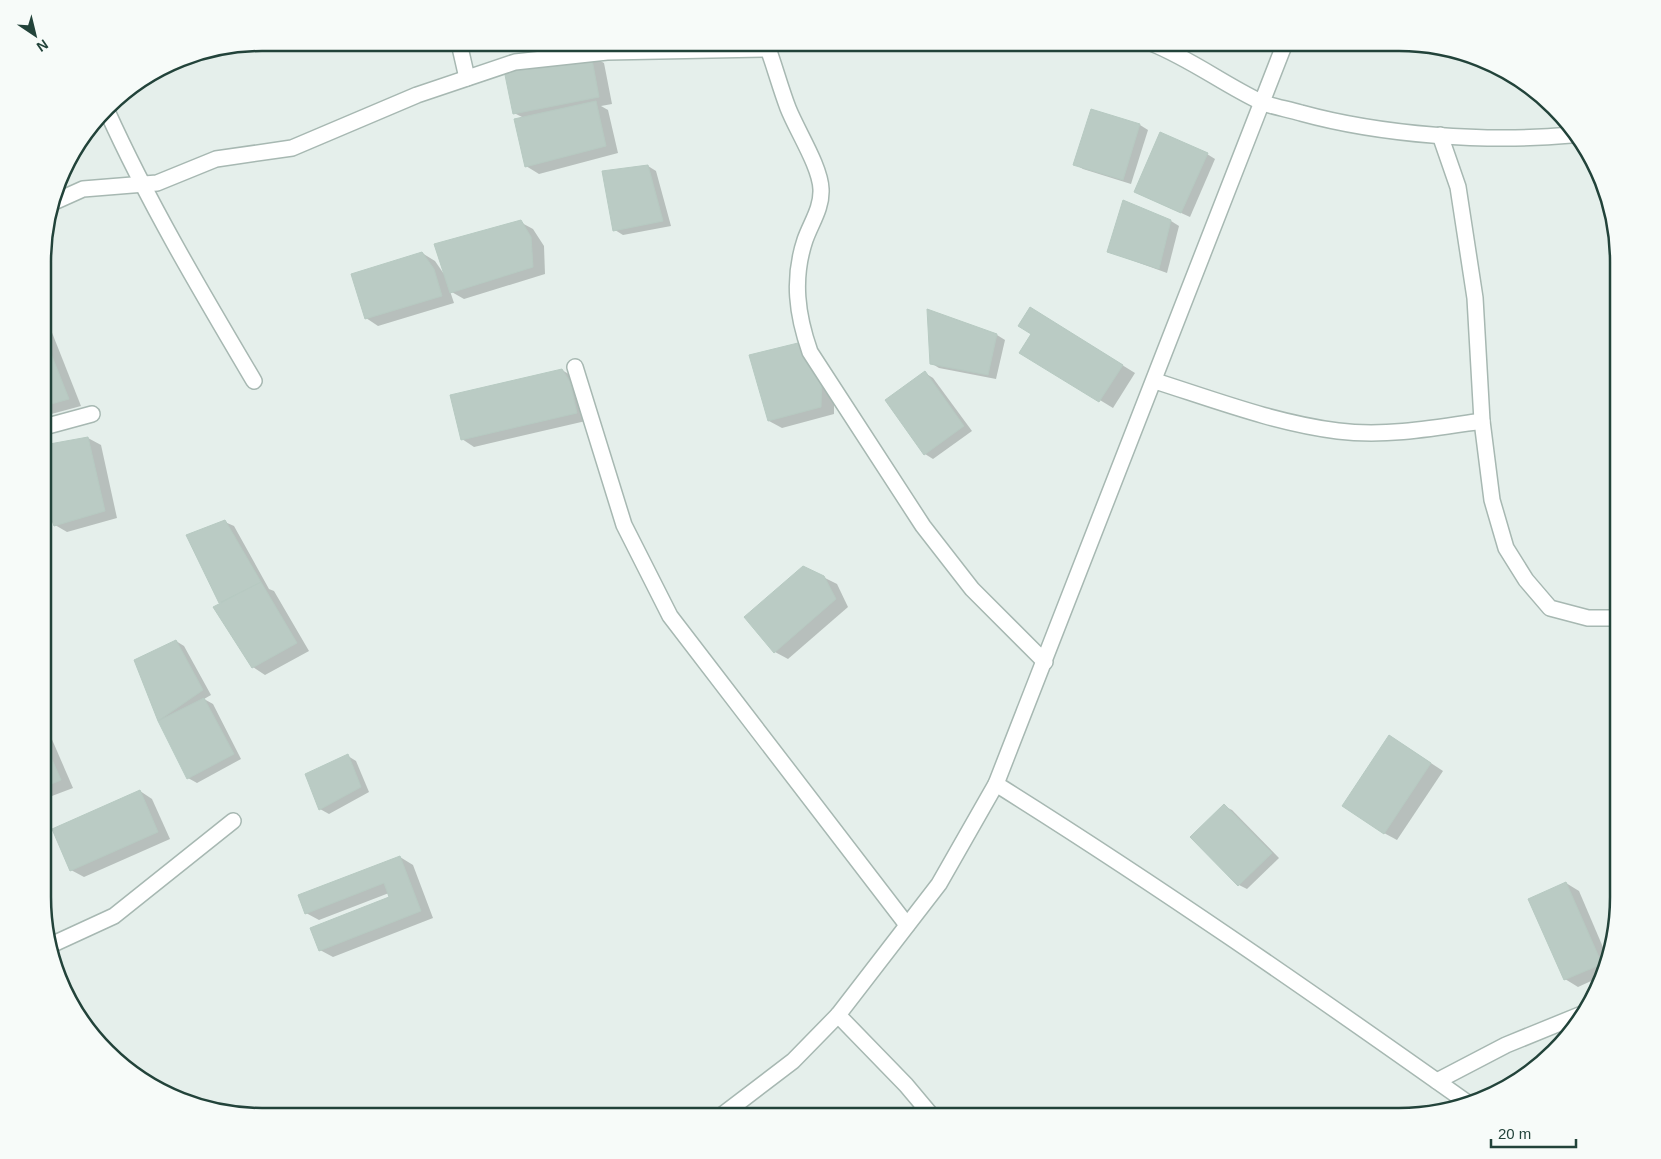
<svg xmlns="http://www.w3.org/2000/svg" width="1661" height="1159" font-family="Helvetica,sans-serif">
<rect width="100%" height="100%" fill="#e5efeb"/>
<g fill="#0003">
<polygon points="591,56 604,63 612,104 601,106 608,110 618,153 539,174 526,166 524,118 514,113"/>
<polygon points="1092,110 1140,125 1148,130 1131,184 1083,169 1075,164"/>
<polygon points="1207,154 1215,159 1190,217 1135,192"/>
<polygon points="648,166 656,171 671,226 623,235 615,230"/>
<polygon points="1171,221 1179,226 1167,273 1109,252"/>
<polygon points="520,222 533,229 544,246 545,274 464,299 450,291 454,303 378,326 366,318 422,253 435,261 446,277"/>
<polygon points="1043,316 1135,373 1113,408 1021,352"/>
<polygon points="44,322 49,325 81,406 44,416"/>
<polygon points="997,335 1005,340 996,379 939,368 931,363"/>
<polygon points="798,344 811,351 834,378 834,414 782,428 769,421"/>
<polygon points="562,370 575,378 590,420 474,447 462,439"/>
<polygon points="925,373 933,378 972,431 933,459 925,454"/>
<polygon points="88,438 101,445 117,518 67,532 55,525"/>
<polygon points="225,522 234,526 269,589 274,591 309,651 265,675 253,667 187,536"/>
<polygon points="823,577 837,584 848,607 788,659 775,652"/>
<polygon points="176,641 184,646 211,695 204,699 213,704 241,759 197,783 188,778 159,721 136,660"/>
<polygon points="44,721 73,788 44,799"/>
<polygon points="1402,744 1443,771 1397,840 1384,833"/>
<polygon points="348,756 356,761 369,792 329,814 320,809"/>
<polygon points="140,791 152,799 170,839 84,877 71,870"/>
<polygon points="1224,806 1232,810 1279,858 1247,889 1239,885"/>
<polygon points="400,857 413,865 433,918 333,957 320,950 391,898 389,893 319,920 306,913"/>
<polygon points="1566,883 1579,891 1608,959 1602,976 1578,987 1565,979"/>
</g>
<g fill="#bacbc4" stroke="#b7cac2">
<polygon points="591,54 599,97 513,114 505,75 517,69"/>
<polygon points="596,101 606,146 525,167 514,119"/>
<polygon points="1091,109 1140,124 1123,180 1073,165"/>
<polygon points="1160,132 1208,153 1181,213 1134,192"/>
<polygon points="648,165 663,221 613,231 602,171"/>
<polygon points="1123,200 1171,220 1159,269 1107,252"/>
<polygon points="521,220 531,237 533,267 450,293 434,244"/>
<polygon points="422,252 434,269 442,296 365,319 351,274"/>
<polygon points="1030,307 1123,365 1099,402 1019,353 1031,334 1018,326"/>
<polygon points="927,309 997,334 988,375 930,364"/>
<polygon points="44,336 69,399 44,406"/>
<polygon points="798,343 822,370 821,407 768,421 749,355"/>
<polygon points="562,369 570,382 577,413 461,440 450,395"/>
<polygon points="925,371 964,426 924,455 885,400"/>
<polygon points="88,437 105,511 54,526 44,497 44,445"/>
<polygon points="225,520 261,582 219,603 186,535"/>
<polygon points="803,566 824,576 836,599 774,653 744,617"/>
<polygon points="261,582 297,643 252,668 213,607"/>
<polygon points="176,640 203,690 158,721 134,660"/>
<polygon points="204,698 234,754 187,779 158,721"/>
<polygon points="1389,735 1431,763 1384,834 1342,806"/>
<polygon points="44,741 61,780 44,787"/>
<polygon points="348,754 361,787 319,810 305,774"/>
<polygon points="140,790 158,832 70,871 52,829"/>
<polygon points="1224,804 1272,853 1238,886 1190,837"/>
<polygon points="400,856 421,911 319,951 310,928 389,897 384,883 305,914 298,895"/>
<polygon points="1566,882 1602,964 1564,980 1528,899"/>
</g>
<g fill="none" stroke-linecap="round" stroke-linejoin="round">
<g stroke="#a7b8b2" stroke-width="18">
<g id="minor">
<polyline points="459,43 467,78"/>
<path d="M766,43C774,64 780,87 788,108C797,131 820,166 821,189C822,208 811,223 805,240C792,279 797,315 810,352L923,526L972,589L1045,662"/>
<path d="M1151,43C1191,59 1223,84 1261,102C1273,107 1288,109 1301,113C1381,135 1488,143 1571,135"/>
<path d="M107,111C149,204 202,293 254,381"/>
<polyline points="1440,135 1458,187 1475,298 1482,421 1492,500 1506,548 1526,580 1550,608 1588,618 1618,618"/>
<polyline points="54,202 83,189 157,183 216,159 292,148 417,95 515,62 607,52 768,49"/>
<polyline points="575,367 624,525 670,616 907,925"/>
<path d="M1155,381C1215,400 1275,423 1338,431C1386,437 1435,428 1482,421"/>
<polyline points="44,427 92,414"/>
<path d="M996,784C1156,884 1311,992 1465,1101"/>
<polyline points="51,945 114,916 233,821"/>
<polyline points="838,1015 906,1085 932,1116"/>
<polyline points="1437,1081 1506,1045 1582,1014"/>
<polyline points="721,1116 793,1061 838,1015 939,884 996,784 1285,43"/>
</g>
</g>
<use href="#minor" stroke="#fff" stroke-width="15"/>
</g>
<path d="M0 0H1661V1159H0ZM262 51H1399A211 211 0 0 1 1610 262V897A211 211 0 0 1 1399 1108H262A211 211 0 0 1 51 897V262A211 211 0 0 1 262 51Z" fill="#f7fbf9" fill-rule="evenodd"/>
<path fill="none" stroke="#22433a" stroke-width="2.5" d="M262 51H1399A211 211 0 0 1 1610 262V897A211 211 0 0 1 1399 1108H262A211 211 0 0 1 51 897V262A211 211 0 0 1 262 51Z"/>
<g transform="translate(35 35) rotate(145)" stroke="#f7fbf9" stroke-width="4" paint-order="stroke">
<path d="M0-4L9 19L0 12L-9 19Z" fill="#22433a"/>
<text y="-8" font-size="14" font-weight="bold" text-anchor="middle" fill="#22433a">N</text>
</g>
<path d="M1491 1139v8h85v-8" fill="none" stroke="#22433a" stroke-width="2.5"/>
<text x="1498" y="1139" font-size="15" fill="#22433a" stroke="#f7fbf9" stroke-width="4" paint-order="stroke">20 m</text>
</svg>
